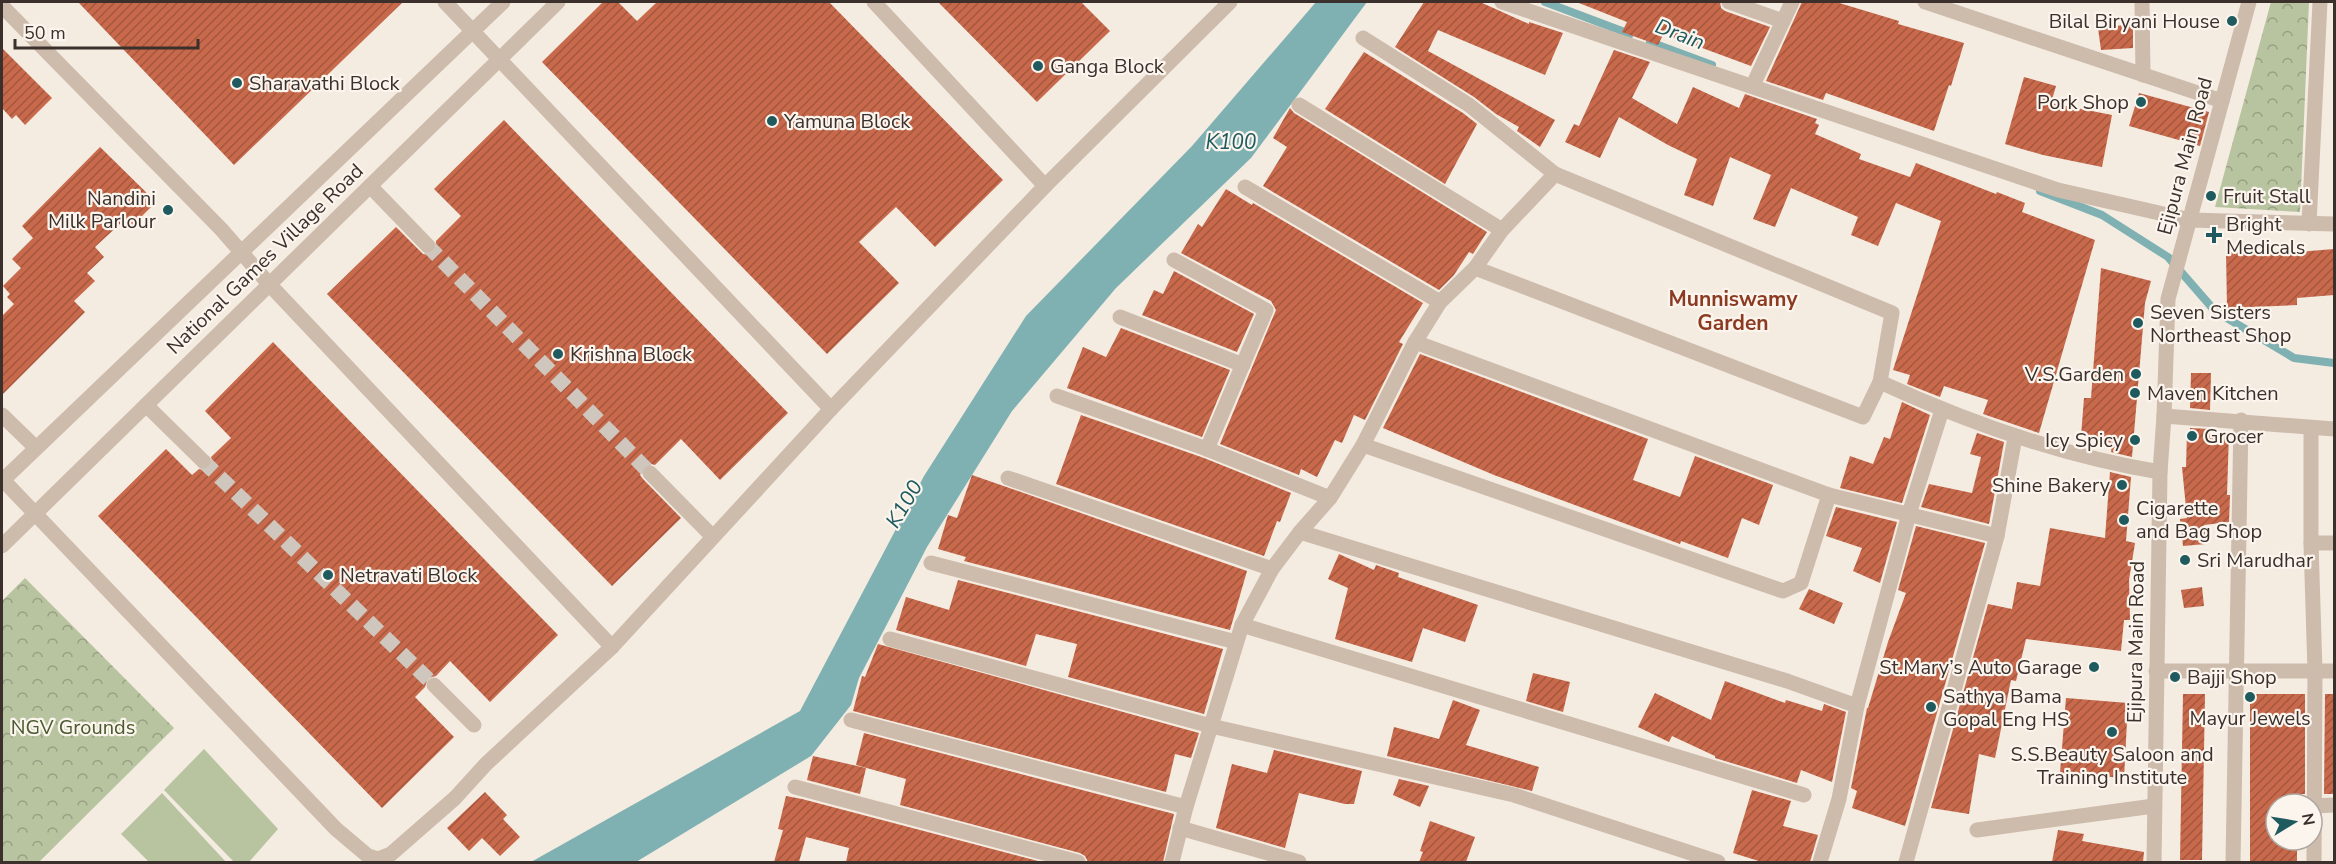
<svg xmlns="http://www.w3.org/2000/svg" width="2336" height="864" font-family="'Nunito Sans',sans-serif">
<defs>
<pattern id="park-crowns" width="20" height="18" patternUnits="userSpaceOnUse" patternTransform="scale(1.5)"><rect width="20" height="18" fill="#b8c4a0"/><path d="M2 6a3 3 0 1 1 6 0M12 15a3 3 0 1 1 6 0" fill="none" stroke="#97a083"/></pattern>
<pattern id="building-hatch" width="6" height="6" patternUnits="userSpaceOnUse" patternTransform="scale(1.5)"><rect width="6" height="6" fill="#c8694b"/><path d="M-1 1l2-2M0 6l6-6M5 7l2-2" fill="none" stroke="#a4573f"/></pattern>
</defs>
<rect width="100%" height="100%" fill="#f4ebe1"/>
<g fill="url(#park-crowns)">
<polygon points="2271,2 2309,2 2300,212 2215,207"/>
<polygon points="25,578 174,728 39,862 2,862 2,601"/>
</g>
<g fill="#b8c4a0">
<polygon points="204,749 278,829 249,862 234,862 164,790"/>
<polygon points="162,793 226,862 149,862 121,834"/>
</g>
<polygon fill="#7fb0b2" points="1316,2 1367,2 1251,158 1116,288 1012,411 927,547 859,678 851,705 811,756 636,862 531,862 800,711 924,476 1026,316 1192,146"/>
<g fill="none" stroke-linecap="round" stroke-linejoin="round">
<g stroke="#7fb0b2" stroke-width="8">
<polyline points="1545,2 1630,34"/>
<polyline points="1650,42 1712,65"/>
<polyline points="2040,191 2102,215 2168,257 2215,311 2294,358 2334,363"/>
</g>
</g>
<g fill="url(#building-hatch)">
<polygon points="78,2 403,2 234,165"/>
<polygon points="603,2 618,2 637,21 657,2 829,2 1003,180 935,247 896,207 859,242 899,283 827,354 542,62"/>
<polygon points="938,2 1081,2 1110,31 1037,102"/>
<polygon points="1424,2 1480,2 1529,24 1529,22 1563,33 1545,75 1438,30 1428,51 1555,120 1540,147 1517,131 1519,127 1496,114 1474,97 1395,47"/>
<polygon points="1580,2 1720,2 1721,8 1725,11 1770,27 1751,66 1667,35 1663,35 1658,45 1622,32 1627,22 1579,3"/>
<polygon points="1802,2 1836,2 1899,21 1898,24 1964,43 1951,86 1949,85 1934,131 1826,93 1823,100 1766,81"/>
<polygon points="2133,24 2133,48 2101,50 2098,28"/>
<polygon points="2,48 52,98 25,125 16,115 12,119 2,108"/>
<polygon points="1614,50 1650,62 1632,98 1677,124 1693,87 1739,108 1745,94 1817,119 1815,123 1819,125 1815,134 1861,154 1859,159 1910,177 1916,163 1996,194 1997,192 2025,203 2022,212 2095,240 2039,433 1983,414 1988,400 1944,386 1940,397 1907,384 1910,375 1893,370 1941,221 1896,203 1878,246 1851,235 1858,217 1791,188 1775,227 1753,219 1771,175 1730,157 1713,206 1684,195 1697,159 1668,145 1619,117 1600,158 1565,142 1574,124 1579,126"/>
<polygon points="1364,52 1463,113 1477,124 1445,184 1325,109"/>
<polygon points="2024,77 2056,86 2051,103 2112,115 2102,167 2043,155 2005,144"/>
<polygon points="2139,93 2209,112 2200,146 2129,126"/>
<polygon points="1290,108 1294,113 1487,232 1473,254 1469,252 1454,275 1439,290 1263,186 1287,147 1273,138"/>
<polygon points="504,120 788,413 720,480 681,439 655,465 648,463 643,467 640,475 643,479 681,518 612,586 327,294 396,227 423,254 429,255 434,252 436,247 436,241 461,216 434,189"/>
<polygon points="100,147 156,202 129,229 122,222 95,247 104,257 87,273 95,281 74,301 85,312 2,395 2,316 14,304 7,297 10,294 3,286 21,268 12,259 33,238 22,226"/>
<polygon points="1226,189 1252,205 1253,203 1423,303 1399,342 1403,344 1365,420 1354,415 1342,443 1335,440 1317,477 1301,469 1299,475 1220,444 1276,310 1271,301 1181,253 1198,224 1202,227"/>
<polygon points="2334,249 2334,295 2297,298 2297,305 2227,308 2226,250 2298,252"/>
<polygon points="2101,268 2151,281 2145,303 2132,457 2111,452 2112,443 2081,436 2084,398 2091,398"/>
<polygon points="1174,271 1254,314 1237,352 1142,315 1154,290 1163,294"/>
<polygon points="1121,328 1230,370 1202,437 1067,388 1083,347 1106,357"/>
<polygon points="273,342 558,635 490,702 450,661 436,676 428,678 425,687 415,697 454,737 382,808 98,516 166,449 192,475 199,469 205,470 209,468 213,463 211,457 231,438 205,411"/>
<polygon points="1420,354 1648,439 1633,480 1680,497 1695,456 1773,485 1759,525 1742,518 1728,558 1681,541 1680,544 1494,475 1383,428"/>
<polygon points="2191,373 2211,373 2210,410 2190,408"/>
<polygon points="1902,402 1930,415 1902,503 1840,488 1850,456 1873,464 1884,437 1890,439"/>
<polygon points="1081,415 1204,458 1291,493 1280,522 1277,521 1264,556 1056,484"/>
<polygon points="2190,428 2210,429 2210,433 2229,433 2227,495 2230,495 2229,522 2204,525 2206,544 2183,546 2180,519 2187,518 2182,467 2186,467 2187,432 2190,432"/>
<polygon points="1977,433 2004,442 1989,524 1921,507 1929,484 1972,493 1981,457 1970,454"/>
<polygon points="2110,472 2131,477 2126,541 2135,543 2129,580 2130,620 2124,620 2121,651 2026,639 2016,681 2011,680 1995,758 1979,754 1969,814 1931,808 1988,604 2012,609 2017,582 2040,586 2050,528 2105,538"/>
<polygon points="972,475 1247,571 1230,630 964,561 966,557 938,549 948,515 957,518"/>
<polygon points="1836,507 1897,522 1880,583 1853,571 1862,548 1826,536"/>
<polygon points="1916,526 1985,543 1905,826 1852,808 1857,791 1851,788 1867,708 1868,708 1888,642 1906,593 1898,590"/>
<polygon points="1339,554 1374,570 1376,565 1399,573 1398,577 1478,605 1465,642 1423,628 1412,662 1335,639 1348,588 1328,579"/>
<polygon points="958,580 1223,649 1204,714 1068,677 1077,644 1036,634 1026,666 896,630 906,597 949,610"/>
<polygon points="2202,587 2204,606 2184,608 2181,590"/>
<polygon points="1809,589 1843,603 1834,624 1799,609"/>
<polygon points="878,644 1199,733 1191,758 1175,754 1166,792 853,711 862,676 865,677"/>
<polygon points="1533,673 1570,682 1563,712 1526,701"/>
<polygon points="1725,681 1785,703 1786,700 1822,711 1824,704 1846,712 1832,782 1801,770 1797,783 1715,758 1715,756 1672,736 1669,742 1638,727 1655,693 1711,720"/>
<polygon points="2183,694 2205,694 2202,860 2180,860"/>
<polygon points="2250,694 2305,694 2305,794 2296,794 2296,803 2276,803 2276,840 2297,840 2297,861 2250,861"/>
<polygon points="2325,694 2334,694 2334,794 2324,794"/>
<polygon points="2066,698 2128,703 2124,778 2060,773"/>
<polygon points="1453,700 1480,710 1466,745 1539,767 1532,791 1387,756 1394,727 1439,739"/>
<polygon points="864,733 1174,814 1163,862 1088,862 1085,856 1080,853 900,805 906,779 856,765"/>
<polygon points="1274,750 1362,771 1354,804 1345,804 1299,793 1285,848 1216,828 1232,764 1267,773"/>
<polygon points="813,756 866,768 860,794 807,780"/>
<polygon points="1399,779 1429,786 1420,807 1393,795"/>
<polygon points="1752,790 1791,801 1783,826 1818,835 1810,862 1762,862 1733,853"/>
<polygon points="485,792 507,815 503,819 520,837 500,856 482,838 469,851 447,828"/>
<polygon points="786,796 802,799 1042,862 846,862 849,848 806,837 799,862 774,862 783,830 778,829"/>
<polygon points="1430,821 1475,837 1466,862 1419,862 1423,852 1420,851"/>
<polygon points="2058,830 2084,834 2082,841 2144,852 2143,862 2052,862"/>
</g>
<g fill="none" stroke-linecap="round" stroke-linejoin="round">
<g stroke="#cfc6bd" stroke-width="15" stroke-dasharray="15 8" stroke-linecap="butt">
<polyline points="427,245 650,473"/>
<polyline points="203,461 434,685"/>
</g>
<g stroke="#cdbbac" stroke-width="15">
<polyline points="445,2 831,409"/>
<polyline points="1502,2 2058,190 2190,220 2334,224"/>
<polyline points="1729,2 1783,21"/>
<polyline points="1925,2 2222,101"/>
<polyline points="2142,2 2143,75"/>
<polyline points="2,6 221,229 269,284 612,647"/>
<path d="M1363,38L1469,105L1555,174L1892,313L1880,382C1969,423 2062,456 2160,472"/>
<polyline points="1753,85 1792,2"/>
<polyline points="1299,105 1502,230"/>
<polyline points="370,186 427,245"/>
<polyline points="1045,186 1230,2"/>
<polyline points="1245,187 1440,302"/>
<polyline points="2309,224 2320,2"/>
<polyline points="1174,260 1266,310 1207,449"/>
<polyline points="1475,268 1863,417 1880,382"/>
<polyline points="1120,317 1243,365"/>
<polyline points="1415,342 1829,495 1997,536"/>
<polyline points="1057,396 1207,449 1330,498"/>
<polyline points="146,405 203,461"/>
<polyline points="2,415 36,448"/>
<polyline points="2164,416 2334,429"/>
<polyline points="2311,428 2311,543 2315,671 2314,862"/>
<polyline points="1363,445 1783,591 1801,583 1829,495"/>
<polyline points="650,473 713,537"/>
<polyline points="1008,478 1272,569"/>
<polyline points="3,480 336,829 368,856 378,859 391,854 455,798 486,764 612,647 831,409 1045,186 874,2"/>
<polyline points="2,481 503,2"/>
<polyline points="1300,532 1787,681 1857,706"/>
<polyline points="2311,543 2334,543"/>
<polyline points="2,546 558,2"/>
<polyline points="931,563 1236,642"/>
<polyline points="1242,625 1804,795"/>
<polyline points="890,639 1211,726 1514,795 1718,862"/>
<polyline points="2156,671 2334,671"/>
<polyline points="434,685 474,725"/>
<polyline points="851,720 1186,807"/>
<polyline points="795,787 1078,862"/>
<polyline points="2314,806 2334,805"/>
<polyline points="1180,828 1299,862"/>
<polyline points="1977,830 2154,806"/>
<polyline points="1172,862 1186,807 1242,625 1272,569 1300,532 1330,498 1363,445 1415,342 1440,302 1475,268 1502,230 1555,174"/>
<polyline points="1820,862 1839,799 1857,706 1909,514 1942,410"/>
<polyline points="1906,862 1997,536 2015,437"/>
<polyline points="2154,862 2160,472 2164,416 2168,299 2249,2"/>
<polyline points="2233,862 2241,420"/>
</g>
</g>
<g fill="#1f5a5e" stroke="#fbf5ee" stroke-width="2">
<circle cx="2232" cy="21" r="6"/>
<circle cx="1038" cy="66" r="6"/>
<circle cx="237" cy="83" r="6"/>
<circle cx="2141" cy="102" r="6"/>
<circle cx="772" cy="121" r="6"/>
<circle cx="2211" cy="196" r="6"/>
<circle cx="168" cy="210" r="6"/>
<path d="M2211 226h6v6h6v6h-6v6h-6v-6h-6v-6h6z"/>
<circle cx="2138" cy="323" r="6"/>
<circle cx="558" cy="354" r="6"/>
<circle cx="2136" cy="374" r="6"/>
<circle cx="2135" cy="393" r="6"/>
<circle cx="2192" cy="436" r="6"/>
<circle cx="2135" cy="440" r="6"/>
<circle cx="2122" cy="485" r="6"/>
<circle cx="2124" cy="520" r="6"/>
<circle cx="2185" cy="560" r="6"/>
<circle cx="328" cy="575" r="6"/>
<circle cx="2094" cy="667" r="6"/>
<circle cx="2175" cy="677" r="6"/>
<circle cx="2250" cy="697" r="6"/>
<circle cx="1931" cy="707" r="6"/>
<circle cx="2112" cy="732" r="6"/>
</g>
<g text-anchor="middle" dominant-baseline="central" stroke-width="4.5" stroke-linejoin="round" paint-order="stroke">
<g font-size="20" fill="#3b302b" stroke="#fbf5ee" text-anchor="start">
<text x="2220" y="21" text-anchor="end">Bilal Biryani House</text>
<text x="1050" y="66">Ganga Block</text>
<text x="249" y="83">Sharavathi Block</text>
<text x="2129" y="102" text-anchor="end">Pork Shop</text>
<text x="784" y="121">Yamuna Block</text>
<text x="2223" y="196">Fruit Stall</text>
<text x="156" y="198" text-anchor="end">Nandini<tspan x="156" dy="23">Milk Parlour</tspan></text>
<text x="2226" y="224">Bright<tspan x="2226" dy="23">Medicals</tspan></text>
<text x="2150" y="312">Seven Sisters<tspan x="2150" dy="23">Northeast Shop</tspan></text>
<text x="570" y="354">Krishna Block</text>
<text x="2124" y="374" text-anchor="end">V.S.Garden</text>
<text x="2147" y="393">Maven Kitchen</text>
<text x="2204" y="436">Grocer</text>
<text x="2123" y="440" text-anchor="end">Icy Spicy</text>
<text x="2110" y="485" text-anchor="end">Shine Bakery</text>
<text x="2136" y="508">Cigarette<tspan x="2136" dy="23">and Bag Shop</tspan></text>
<text x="2197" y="560">Sri Marudhar</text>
<text x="340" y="575">Netravati Block</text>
<text x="2082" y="667" text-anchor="end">St.Mary’s Auto Garage</text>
<text x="2187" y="677">Bajji Shop</text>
<text x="1943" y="696">Sathya Bama<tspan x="1943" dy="23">Gopal Eng HS</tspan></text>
<text x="2250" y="718" text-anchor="middle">Mayur Jewels</text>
<text x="2112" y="754" text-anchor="middle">S.S.Beauty Saloon and<tspan x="2112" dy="23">Training Institute</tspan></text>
</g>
<g font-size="20" fill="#3b302b" stroke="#fbf5ee">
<text transform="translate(2185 156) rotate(-75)">Ejipura Main Road</text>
<text transform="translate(265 259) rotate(-44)">National Games Village Road</text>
<text transform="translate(2136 642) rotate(-89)">Ejipura Main Road</text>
</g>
<g font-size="20" fill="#4a5a2e" stroke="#fbf5ee">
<text x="73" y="727">NGV Grounds</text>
</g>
<g font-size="21" font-style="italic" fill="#1f5a5e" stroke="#fbf5ee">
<text transform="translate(1680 34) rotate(21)">Drain</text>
<text x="1231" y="142">K100</text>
<text transform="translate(904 504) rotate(-59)">K100</text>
</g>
<g font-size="21" font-weight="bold" fill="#8c3b22" stroke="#fbf5ee">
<text x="1733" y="299">Munniswamy<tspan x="1733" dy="24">Garden</tspan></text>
</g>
</g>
<rect width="2336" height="864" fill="none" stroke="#3b302b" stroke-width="6"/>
<g transform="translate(2294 822) rotate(79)"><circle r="28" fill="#fbf5ee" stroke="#aea6a0" stroke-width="1.5"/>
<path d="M0-4.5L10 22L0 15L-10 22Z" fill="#1f5a5e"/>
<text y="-9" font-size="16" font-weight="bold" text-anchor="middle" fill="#3b302b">N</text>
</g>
<path d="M15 39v9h183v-9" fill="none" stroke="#3b302b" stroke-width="3"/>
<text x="24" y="39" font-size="18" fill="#3b302b" stroke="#fbf5ee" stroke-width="4.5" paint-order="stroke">50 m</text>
</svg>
